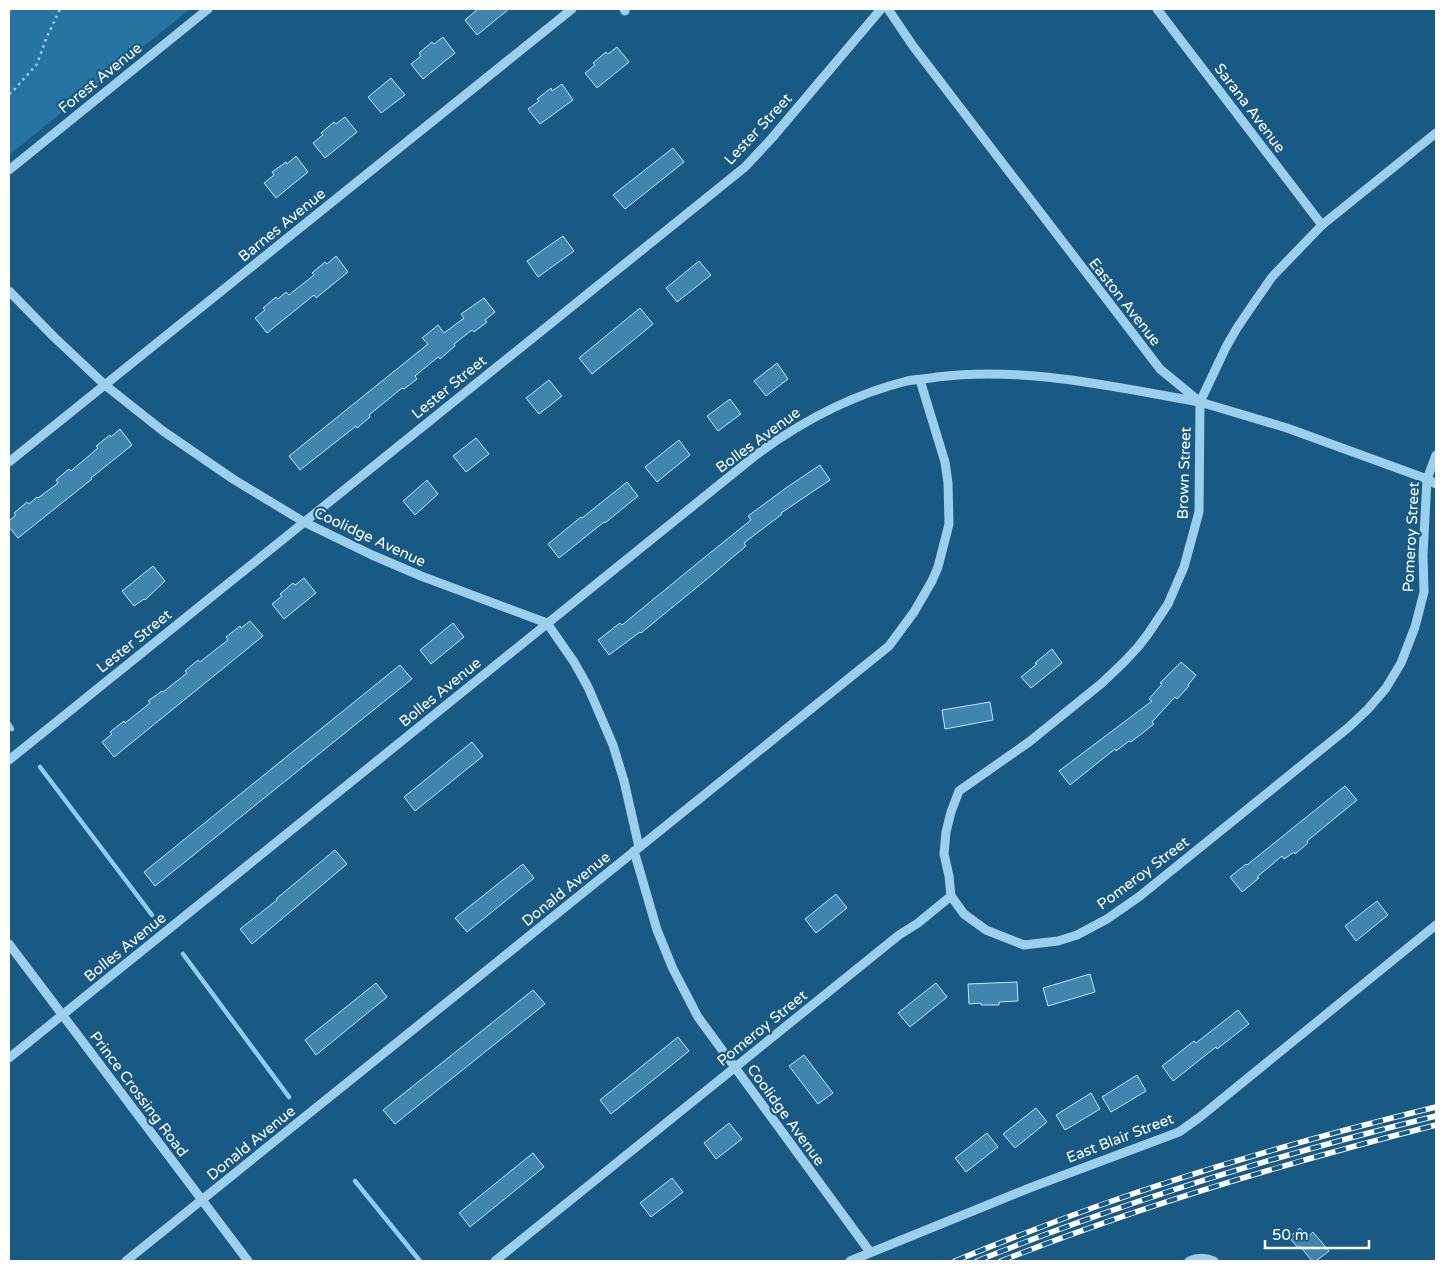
<svg xmlns="http://www.w3.org/2000/svg" width="1445" height="1270" font-family="'Varela Round',sans-serif">
<rect width="100%" height="100%" fill="#185a84"/>
<polygon fill="#2674a1" points="9,9 190,9 9,155"/>
<g fill="none" stroke-linecap="round" stroke-linejoin="round">
<g stroke="#8fccef" stroke-width="4.5">
<polyline points="9,724 12,729"/>
<polyline points="40,767 152,915"/>
<polyline points="183,954 289,1097"/>
<polyline points="355,1181 420,1261"/>
</g>
</g>
<g fill="#4085ae" stroke="#c2e5f9">
<polygon points="478,9 509,9 477,35 465,20"/>
<polygon points="443,37 455,53 423,79 411,64 421,56 419,53 432,42 434,44"/>
<polygon points="617,47 629,62 597,88 585,73 595,65 593,63 606,52 608,54"/>
<polygon points="391,78 405,95 381,113 368,97"/>
<polygon points="562,84 573,100 540,124 528,109 539,101 537,99 551,88 552,91"/>
<polygon points="345,117 357,132 325,158 313,143 323,135 321,133 334,122 336,124"/>
<polygon points="673,148 684,162 625,209 613,195"/>
<polygon points="296,156 308,172 276,198 264,183 274,175 272,172 286,162 287,164"/>
<polygon points="563,236 574,251 538,277 527,261"/>
<polygon points="336,256 348,272 316,298 314,295 267,333 255,318 265,310 263,308 276,297 278,299 286,292 289,295 314,275 312,273 325,262 327,264"/>
<polygon points="699,261 711,275 677,302 666,288"/>
<polygon points="484,298 495,312 485,320 487,322 474,332 472,330 454,344 455,346 440,359 438,357 415,376 417,379 404,389 402,388 369,415 370,417 357,428 356,426 346,434 300,470 289,456 428,344 422,338 438,325 444,333 464,318 461,314"/>
<polygon points="640,308 653,324 592,374 579,358"/>
<polygon points="777,363 788,379 766,396 754,381"/>
<polygon points="549,380 562,396 539,414 526,398"/>
<polygon points="730,399 741,414 718,431 707,416"/>
<polygon points="120,429 132,445 91,478 92,479 18,538 9,527 9,521 16,515 14,513 27,502 29,504 37,497 38,498 58,483 56,480 69,469 71,471 98,448 96,446 110,435 111,437"/>
<polygon points="476,438 489,454 466,472 453,456"/>
<polygon points="679,440 690,455 657,482 645,467"/>
<polygon points="820,465 830,480 781,513 782,514 744,543 746,546 707,579 641,633 640,632 609,655 598,640 620,623 622,625 705,557 751,520 748,516 786,488"/>
<polygon points="427,480 438,494 415,515 403,501"/>
<polygon points="627,482 638,496 605,523 604,522 559,558 548,544 581,517 582,518"/>
<polygon points="153,566 165,581 145,600 144,599 134,606 122,591"/>
<polygon points="304,578 316,593 284,619 272,604 282,596 280,594 293,583 295,585"/>
<polygon points="250,621 263,636 114,757 102,742 112,734 110,732 124,721 125,723 150,703 148,701 162,691 163,692 187,673 185,671 198,660 200,662 228,640 226,637 240,626 241,628"/>
<polygon points="453,623 464,637 431,664 420,650"/>
<polygon points="1052,649 1062,663 1031,688 1021,677 1037,664 1035,663"/>
<polygon points="1181,662 1196,675 1188,685 1189,686 1177,699 1175,697 1152,722 1154,724 1131,742 1129,741 1116,751 1115,749 1070,785 1059,771 1152,701 1149,699 1162,684 1160,683"/>
<polygon points="400,665 412,679 155,886 144,872"/>
<polygon points="990,702 993,720 945,729 942,710"/>
<polygon points="472,742 483,756 415,811 404,797"/>
<polygon points="1345,786 1357,800 1307,841 1308,843 1295,854 1294,852 1284,859 1282,856 1257,877 1259,878 1242,892 1230,877 1246,864 1247,865"/>
<polygon points="335,850 347,864 252,944 240,929 277,900 276,899"/>
<polygon points="523,864 534,878 467,932 455,918"/>
<polygon points="836,894 847,908 816,933 805,919"/>
<polygon points="1377,901 1388,915 1356,941 1345,926"/>
<polygon points="1090,974 1095,992 1048,1006 1043,988"/>
<polygon points="1017,982 1018,1001 999,1002 999,1005 981,1005 981,1003 969,1004 968,984"/>
<polygon points="376,983 387,997 316,1055 305,1040"/>
<polygon points="936,983 947,997 910,1027 898,1013"/>
<polygon points="533,990 545,1004 395,1124 383,1110"/>
<polygon points="1238,1010 1249,1024 1217,1049 1216,1047 1173,1081 1162,1066 1194,1041 1196,1043"/>
<polygon points="678,1037 689,1051 611,1114 600,1100"/>
<polygon points="804,1055 833,1093 818,1104 789,1066"/>
<polygon points="1137,1075 1146,1091 1111,1112 1102,1097"/>
<polygon points="1091,1093 1100,1109 1065,1130 1056,1115"/>
<polygon points="1036,1108 1047,1122 1015,1148 1003,1134"/>
<polygon points="729,1123 742,1139 716,1159 704,1143"/>
<polygon points="987,1133 998,1147 966,1172 955,1158"/>
<polygon points="533,1153 544,1167 470,1227 459,1213"/>
<polygon points="672,1178 683,1192 651,1217 640,1203"/>
<polygon points="1300,1228 1308,1237 1313,1232 1329,1251 1316,1261 1312,1261 1300,1246 1298,1248 1289,1237"/>
</g>
<g fill="none" stroke-linecap="round" stroke-linejoin="round">
<polyline stroke="#9ccfec" stroke-width="2.5" stroke-dasharray="2.5 4" stroke-linecap="butt" points="9,94 13,91 37,64 46,39 60,9"/>
<g stroke="#9ccfec" stroke-width="9">
<polyline points="624,9 625,11"/>
<polyline points="888,9 913,46 1160,369 1200,402 1287,428 1427,479 1436,484"/>
<polyline points="1157,9 1322,225"/>
<polyline points="9,170 208,9"/>
<polyline points="9,291 54,337 105,385 163,431 233,479 304,522 372,555 421,576 547,623 574,662 588,687 613,745 624,781 639,847"/>
<polyline points="9,462 572,9"/>
<polyline points="9,760 745,167 772,138 881,9"/>
<polyline points="634,851 657,930 673,969 698,1017 870,1252"/>
<polyline points="951,896 949,876 944,854 946,832 951,812 959,791 1029,742 1102,683 1124,662 1138,647 1148,634 1168,604 1184,567 1199,512 1200,402 1226,347 1237,328 1256,300 1272,277 1322,225 1436,133"/>
<polyline points="951,896 964,914 986,930 1024,945 1058,941 1077,935 1107,919 1140,896 1349,727 1368,709 1386,688 1401,663 1415,627 1424,592 1423,555 1427,479 1436,455"/>
<polyline points="9,944 248,1261"/>
<path d="M9,1058L756,455C802,421 851,395 907,381C917,379 928,379 937,377C1025,366 1113,387 1200,402"/>
<polyline points="126,1261 889,646 914,612 932,581 938,567 949,524 948,483 945,462 920,380"/>
<polyline points="495,1261 899,935 918,923 951,896"/>
<polyline points="850,1261 1032,1187 1179,1132 1200,1117 1436,925"/>
<path d="M1189,1261C1198,1257 1205,1257 1214,1261"/>
</g>
<g stroke="#fff" stroke-width="5.5">
<g id="rail">
<path d="M955,1261C1001,1242 1048,1224 1095,1207C1207,1167 1321,1135 1436,1107"/>
<path d="M977,1261C1126,1201 1280,1154 1436,1116"/>
<path d="M1001,1261C1143,1205 1289,1162 1436,1125"/>
</g>
</g>
<use href="#rail" stroke="#185a84" stroke-width="4" stroke-dasharray="11" stroke-linecap="butt"/>
</g>
<g text-anchor="middle" dominant-baseline="central" stroke-width="4.5" stroke-linejoin="round" paint-order="stroke">
<g font-size="15" fill="#fff" stroke="#185a84">
<text transform="translate(100 78) rotate(-39)">Forest Avenue</text>
<text transform="translate(1250 108) rotate(53)">Sarana Avenue</text>
<text transform="translate(758 129) rotate(-47)">Lester Street</text>
<text transform="translate(282 225) rotate(-39)">Barnes Avenue</text>
<text transform="translate(1125 302) rotate(52)">Easton Avenue</text>
<text transform="translate(449 387) rotate(-39)">Lester Street</text>
<text transform="translate(758 440) rotate(-36)">Bolles Avenue</text>
<text transform="translate(1184 473) rotate(-88)">Brown Street</text>
<text transform="translate(370 537) rotate(25)">Coolidge Avenue</text>
<text transform="translate(1411 537) rotate(-87)">Pomeroy Street</text>
<text transform="translate(134 641) rotate(-39)">Lester Street</text>
<text transform="translate(440 692) rotate(-39)">Bolles Avenue</text>
<text transform="translate(1143 873) rotate(-37)">Pomeroy Street</text>
<text transform="translate(566 889) rotate(-39)">Donald Avenue</text>
<text transform="translate(125 947) rotate(-39)">Bolles Avenue</text>
<text transform="translate(762 1028) rotate(-39)">Pomeroy Street</text>
<text transform="translate(139 1094) rotate(53)">Prince Crossing Road</text>
<text transform="translate(786 1115) rotate(54)">Coolidge Avenue</text>
<text transform="translate(1120 1138) rotate(-21)">East Blair Street</text>
<text transform="translate(251 1143) rotate(-39)">Donald Avenue</text>
</g>
</g>
<rect width="1445" height="1270" fill="none" stroke="#ffffff" stroke-width="20"/>
<path d="M1265 1240v8h104v-8" fill="none" stroke="#ffffff" stroke-width="2.5"/>
<text x="1272" y="1240" font-size="15" fill="#ffffff" stroke="#185a84" stroke-width="4" paint-order="stroke">50 m</text>
</svg>
